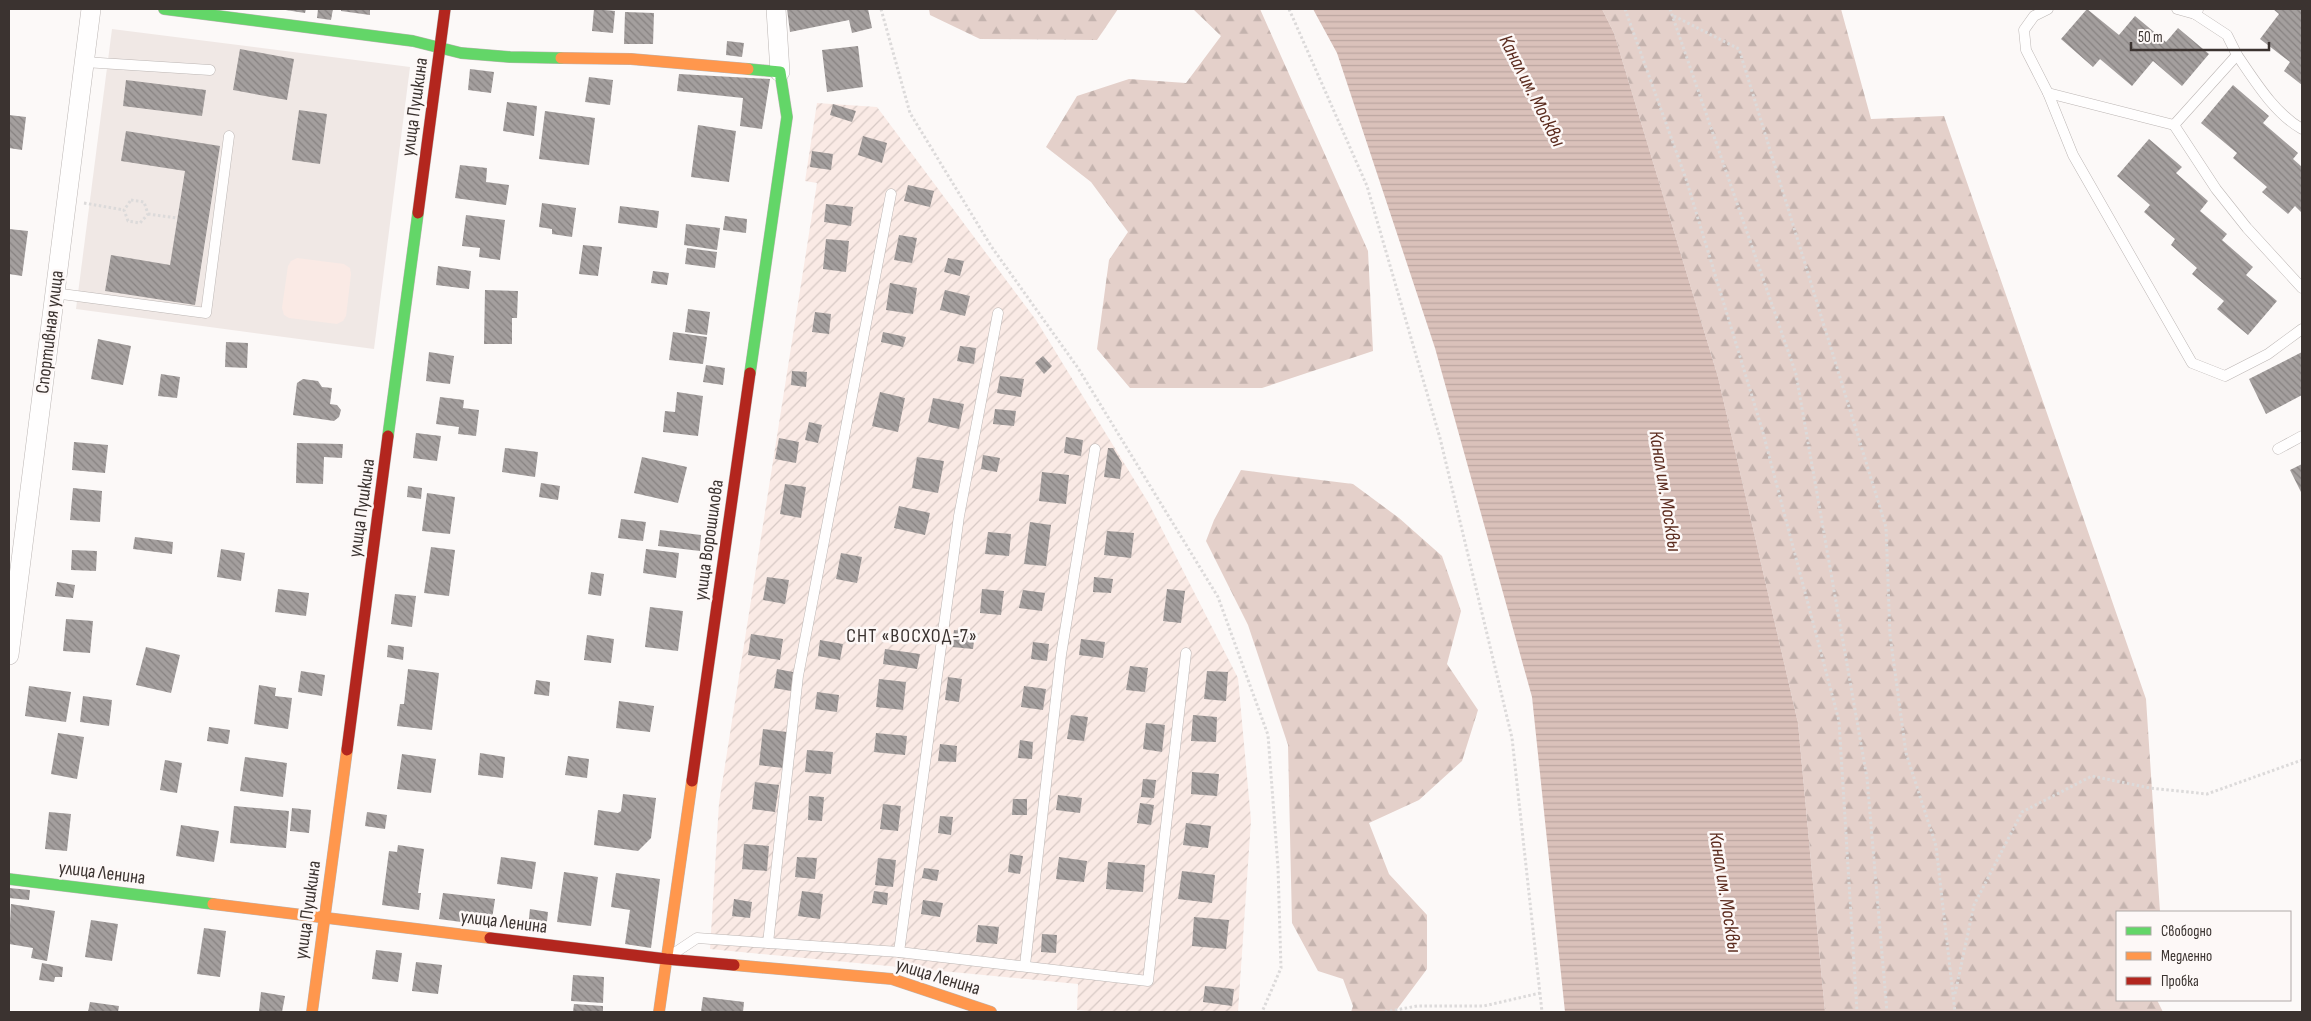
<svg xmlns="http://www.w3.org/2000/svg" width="2311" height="1021" font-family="'Sofia Sans Condensed',sans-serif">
<defs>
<pattern id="forest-firs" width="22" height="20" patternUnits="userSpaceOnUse" patternTransform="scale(1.25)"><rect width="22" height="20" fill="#e4d0ca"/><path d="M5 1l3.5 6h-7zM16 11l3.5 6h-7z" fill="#c4b3ae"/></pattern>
<pattern id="garden-furrows" width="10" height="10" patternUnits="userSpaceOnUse" patternTransform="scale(1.25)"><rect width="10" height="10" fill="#faeae5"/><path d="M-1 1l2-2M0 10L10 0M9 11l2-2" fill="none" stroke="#d7c9c5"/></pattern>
<pattern id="water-rules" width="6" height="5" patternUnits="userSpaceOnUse" patternTransform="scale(1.25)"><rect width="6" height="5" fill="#dac1ba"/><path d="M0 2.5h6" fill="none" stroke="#bca6a0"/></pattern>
<pattern id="building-back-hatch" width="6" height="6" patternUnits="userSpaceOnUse" patternTransform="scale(1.25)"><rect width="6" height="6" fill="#a49f9e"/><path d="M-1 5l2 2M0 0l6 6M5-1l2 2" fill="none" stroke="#878281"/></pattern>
</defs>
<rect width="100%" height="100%" fill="#fcf9f8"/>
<polygon fill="#f0e8e5" points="112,29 410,67 374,349 76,309"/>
<g fill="url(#forest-firs)">
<polygon points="929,9 1118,9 1097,40 980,39 930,15"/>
<polygon points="1193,9 1260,9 1368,251 1373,351 1262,388 1130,388 1097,349 1109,260 1128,232 1091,182 1046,147 1077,96 1129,79 1186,83 1221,36"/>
<polygon points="1602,9 1841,9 1871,119 1944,116 2146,699 2160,912 2117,912 2117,1000 2157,1000 2163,1012 1825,1012 1798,723 1718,377 1614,33"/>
<polygon points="1241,470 1353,484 1399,518 1442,556 1461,611 1447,664 1478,710 1462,761 1419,800 1369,823 1389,874 1427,915 1427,969 1395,1012 1351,1012 1353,1006 1343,979 1318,971 1292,923 1288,745 1248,625 1206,541 1214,520"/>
</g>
<polygon fill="#faeae5" points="297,258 344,264 350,268 351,274 346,316 343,321 337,324 289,318 284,315 282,308 288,266 291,261"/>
<polygon fill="url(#garden-furrows)" points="817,103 877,107 1036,320 1148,502 1238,678 1251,820 1238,1012 1098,1012 1077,1010 1078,984 710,949 719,803 817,183 805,181"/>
<polygon fill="url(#water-rules)" points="1313,9 1602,9 1614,33 1718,377 1798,723 1825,1012 1565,1012 1532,697 1435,348 1337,53"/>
<g fill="url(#building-back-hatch)">
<polygon points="279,9 306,9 305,13"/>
<polygon points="318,9 333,9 331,20 317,18"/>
<polygon points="341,9 370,9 370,15 341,11"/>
<polygon points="594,9 615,11 613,33 592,31"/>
<polygon points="787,9 868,9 872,28 852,33 849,20 790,32"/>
<polygon points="2087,9 2119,35 2135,16 2166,42 2178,28 2209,54 2182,86 2153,61 2132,86 2100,59 2093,67 2061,39"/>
<polygon points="2273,9 2302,9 2302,85 2284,71 2290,62 2260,39 2279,14"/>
<polygon points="625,12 654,13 653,44 624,44"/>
<polygon points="727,41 744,43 742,57 726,55"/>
<polygon points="858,46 863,87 827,92 822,50"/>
<polygon points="240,49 294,59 287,100 233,90"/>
<polygon points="470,69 494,72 491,93 468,90"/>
<polygon points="679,74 770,79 762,129 740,126 743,98 677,91"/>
<polygon points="589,77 613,80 610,105 585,102"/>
<polygon points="126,80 206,90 202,116 123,106"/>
<polygon points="2233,85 2269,116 2263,123 2298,153 2293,159 2302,167 2302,213 2295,206 2288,214 2262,192 2267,187 2233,158 2237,153 2201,123"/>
<polygon points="507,102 537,106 534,136 503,131"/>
<polygon points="833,104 856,111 852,122 830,115"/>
<polygon points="299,110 327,114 320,164 292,160"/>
<polygon points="545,111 595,118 589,165 539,159"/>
<polygon points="9,115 26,117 22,150 9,148"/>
<polygon points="698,125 736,131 729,182 691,177"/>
<polygon points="126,131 220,146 195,305 105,291 111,255 170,265 185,171 121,161"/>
<polygon points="863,136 887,143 882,163 858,155"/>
<polygon points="2149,139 2182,167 2176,173 2208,201 2200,211 2227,234 2222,240 2253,267 2246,275 2277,301 2248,335 2217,309 2224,301 2192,274 2197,268 2171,245 2175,239 2144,212 2150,205 2117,176"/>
<polygon points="812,151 833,154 831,170 810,167"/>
<polygon points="460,165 487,168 486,182 509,185 506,205 455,198"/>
<polygon points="908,185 934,191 930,207 904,201"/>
<polygon points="542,203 576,208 572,237 552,234 552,229 539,227"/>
<polygon points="826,204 853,207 851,226 824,222"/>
<polygon points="620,206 659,211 657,228 618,223"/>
<polygon points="466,215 505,220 500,260 479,257 480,248 462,246"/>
<polygon points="725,216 747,219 746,233 723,230"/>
<polygon points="686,224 720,228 717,250 684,245"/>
<polygon points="9,229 28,231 22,276 9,274"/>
<polygon points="899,235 917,238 912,263 894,260"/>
<polygon points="826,239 849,241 846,272 823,269"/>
<polygon points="583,245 602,247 598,276 579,274"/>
<polygon points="687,248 717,252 715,268 685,264"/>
<polygon points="948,258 964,261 960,276 944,272"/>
<polygon points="438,266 471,271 469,289 436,285"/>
<polygon points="653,271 669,273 667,285 651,283"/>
<polygon points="890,283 917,288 913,314 886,310"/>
<polygon points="485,290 518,291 517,318 512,318 512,344 484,344"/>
<polygon points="945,290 970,296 965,316 940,310"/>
<polygon points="688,309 710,312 707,335 685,332"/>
<polygon points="815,312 831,314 829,334 812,332"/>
<polygon points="673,332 707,337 703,364 669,360"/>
<polygon points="883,332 906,337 903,347 881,342"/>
<polygon points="98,339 131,346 123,385 91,379"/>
<polygon points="226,342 248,343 247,368 225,367"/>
<polygon points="960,346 976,348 974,364 957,361"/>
<polygon points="429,352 454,356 450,384 426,381"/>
<polygon points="2302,352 2302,395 2266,414 2249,379"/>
<polygon points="1043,356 1052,366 1044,374 1035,363"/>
<polygon points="706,365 725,368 723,385 703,382"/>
<polygon points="792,371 807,372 806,387 791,385"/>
<polygon points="161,374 180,377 177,398 158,396"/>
<polygon points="1000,376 1024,379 1021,397 997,393"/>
<polygon points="303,379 318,381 322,387 332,388 330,404 337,405 341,410 339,417 334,421 293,415 297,383"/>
<polygon points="677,392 703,396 698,436 663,432 665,411 675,412"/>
<polygon points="880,392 905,398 898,432 872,426"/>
<polygon points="440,397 464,400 463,408 479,410 476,436 458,434 459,427 436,424"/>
<polygon points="933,398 964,404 959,429 928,422"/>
<polygon points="995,409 1016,411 1014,426 993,424"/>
<polygon points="809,422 822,425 818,443 805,440"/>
<polygon points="416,433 441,436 437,461 413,458"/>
<polygon points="1066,437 1083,440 1081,456 1064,453"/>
<polygon points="779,438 799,442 796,463 775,459"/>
<polygon points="74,442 108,445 105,473 72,470"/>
<polygon points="297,443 343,444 342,458 324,457 323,484 296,483"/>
<polygon points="505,448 538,452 535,477 502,472"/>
<polygon points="1108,448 1113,448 1122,463 1120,479 1104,477"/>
<polygon points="983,455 1000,458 997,472 981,469"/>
<polygon points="642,457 687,467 678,503 634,493"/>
<polygon points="917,457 944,461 938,493 912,488"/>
<polygon points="2302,464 2302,494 2290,470"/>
<polygon points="1042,472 1069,475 1066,504 1039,501"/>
<polygon points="541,483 560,486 558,500 539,497"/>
<polygon points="785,484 806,487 801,518 780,514"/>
<polygon points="408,486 422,488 421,499 407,497"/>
<polygon points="73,488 102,491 100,522 70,520"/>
<polygon points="427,493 455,497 450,534 422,531"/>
<polygon points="899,506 930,513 925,535 894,528"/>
<polygon points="621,519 646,522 643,541 618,538"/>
<polygon points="1030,522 1051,525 1046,566 1024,564"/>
<polygon points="660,530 701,535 700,551 658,546"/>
<polygon points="1107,531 1134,533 1131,558 1104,555"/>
<polygon points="988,532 1011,534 1009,556 985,554"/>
<polygon points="135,537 173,542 172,554 133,549"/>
<polygon points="431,547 455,550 449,596 424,593"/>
<polygon points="221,549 245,553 241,581 217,577"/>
<polygon points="646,549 679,553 676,578 643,573"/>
<polygon points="72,550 97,551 96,571 71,570"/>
<polygon points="841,553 862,557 857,583 836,579"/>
<polygon points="591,572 604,574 601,596 588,594"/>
<polygon points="767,577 789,580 785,604 763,600"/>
<polygon points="1094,577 1113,579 1111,593 1093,592"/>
<polygon points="57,582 75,585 73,598 55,596"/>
<polygon points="278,589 309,593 306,616 275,612"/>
<polygon points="982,589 1004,591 1001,615 980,613"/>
<polygon points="1167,589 1185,591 1181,623 1163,621"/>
<polygon points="1023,590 1045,593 1042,611 1019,608"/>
<polygon points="395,594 416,596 412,627 391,624"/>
<polygon points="650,607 683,611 678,651 645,647"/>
<polygon points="66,619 93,621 90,653 63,651"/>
<polygon points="954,630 975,632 973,649 952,647"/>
<polygon points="751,634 783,639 780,660 748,655"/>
<polygon points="587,635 614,639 611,663 584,660"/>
<polygon points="1081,639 1105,642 1103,658 1079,655"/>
<polygon points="820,640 843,644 840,660 818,656"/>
<polygon points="1033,642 1049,644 1047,661 1031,659"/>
<polygon points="388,645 404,647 403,660 387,657"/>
<polygon points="146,647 180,655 171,693 136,685"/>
<polygon points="885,649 920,654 917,669 883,664"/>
<polygon points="1130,666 1148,668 1145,692 1126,690"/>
<polygon points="408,669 439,673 432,730 397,726 400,704 404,704"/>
<polygon points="777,669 793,672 791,691 774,688"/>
<polygon points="301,671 325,675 322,696 298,692"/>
<polygon points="1207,671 1228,672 1226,701 1204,699"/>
<polygon points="948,677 962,679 959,702 945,700"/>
<polygon points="879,679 906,682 903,710 876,707"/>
<polygon points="536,680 550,682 549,696 534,694"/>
<polygon points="259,685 276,688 275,696 292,698 288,729 254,724"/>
<polygon points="29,686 71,692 66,722 25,716"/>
<polygon points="1024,686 1046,689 1043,710 1021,707"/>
<polygon points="817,692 839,695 837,712 815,709"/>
<polygon points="83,696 112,700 109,726 80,722"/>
<polygon points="619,701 654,706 650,732 616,728"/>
<polygon points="1071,715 1088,717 1084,741 1067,739"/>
<polygon points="1193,715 1217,717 1216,742 1191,741"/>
<polygon points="1146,723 1165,725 1162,752 1143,749"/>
<polygon points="209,727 230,730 228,744 207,741"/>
<polygon points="763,729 787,732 783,768 759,765"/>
<polygon points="58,733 84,737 77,779 51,774"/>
<polygon points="876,733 907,736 905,755 874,752"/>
<polygon points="1020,740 1033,742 1032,759 1018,758"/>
<polygon points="940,744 957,746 956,762 938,761"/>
<polygon points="807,750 833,752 831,774 805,772"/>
<polygon points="480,753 505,757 503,778 478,775"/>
<polygon points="402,754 436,759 431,793 397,789"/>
<polygon points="568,756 589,759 587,778 565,775"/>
<polygon points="245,757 287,763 283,797 240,791"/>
<polygon points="165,760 182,763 177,793 160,790"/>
<polygon points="1192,772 1219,774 1217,796 1191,794"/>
<polygon points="1143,779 1156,780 1154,798 1141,797"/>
<polygon points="755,782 779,785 775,812 752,809"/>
<polygon points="623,794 656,798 651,838 638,851 594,845 598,810 618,813 621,811"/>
<polygon points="1058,795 1082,798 1080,813 1056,810"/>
<polygon points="809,796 824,797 822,821 808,820"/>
<polygon points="1013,799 1027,799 1027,815 1012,815"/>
<polygon points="1140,803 1154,805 1151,825 1137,823"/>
<polygon points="883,804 901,806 898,831 880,829"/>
<polygon points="234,806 289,811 286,848 230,843"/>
<polygon points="292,808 311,810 309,833 290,831"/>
<polygon points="49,812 71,814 67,851 45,849"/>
<polygon points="367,812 387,815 385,829 365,826"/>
<polygon points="940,816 953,817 951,835 938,833"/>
<polygon points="1186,823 1211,826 1208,848 1183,845"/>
<polygon points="181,825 219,831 214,862 176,856"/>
<polygon points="744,844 769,846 767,871 742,869"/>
<polygon points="398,845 424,849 418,893 421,893 419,910 382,905 389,851 397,852"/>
<polygon points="1010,854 1023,856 1020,874 1008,872"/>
<polygon points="501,857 536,862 532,889 497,884"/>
<polygon points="797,857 817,858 815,879 795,877"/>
<polygon points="1059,857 1087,861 1084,882 1056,879"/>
<polygon points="878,858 896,860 893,887 875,885"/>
<polygon points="1108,862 1145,865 1143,892 1106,889"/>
<polygon points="924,868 939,870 937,881 922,878"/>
<polygon points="1182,871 1215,875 1212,903 1178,899"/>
<polygon points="564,872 598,877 591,926 557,922"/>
<polygon points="616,873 660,879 651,948 625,944 630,910 611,907"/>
<polygon points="9,888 30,890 29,900 9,898"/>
<polygon points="802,891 823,894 820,919 798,916"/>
<polygon points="874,891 888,893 887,905 872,903"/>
<polygon points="443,893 495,899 491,926 439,919"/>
<polygon points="734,899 752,902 750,918 732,916"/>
<polygon points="923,900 943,903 940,917 921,914"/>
<polygon points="11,904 55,911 47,961 31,958 33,948 9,944"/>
<polygon points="530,909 548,912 546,930 528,927"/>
<polygon points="1194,917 1229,920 1226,949 1192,946"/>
<polygon points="91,920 118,924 112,961 85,957"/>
<polygon points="978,925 999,927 997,944 976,942"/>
<polygon points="204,928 226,931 220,977 197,974"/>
<polygon points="1042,934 1057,935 1056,953 1041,952"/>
<polygon points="376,950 402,953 398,982 372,979"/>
<polygon points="416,962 442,965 438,994 412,991"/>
<polygon points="42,963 63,967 62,977 55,977 54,982 39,980"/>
<polygon points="573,975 604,977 603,1003 571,1001"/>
<polygon points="1205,986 1234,989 1232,1006 1203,1002"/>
<polygon points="261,992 285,996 282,1012 259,1012"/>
<polygon points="703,997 744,1002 743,1012 701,1012"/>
<polygon points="90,1002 119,1006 118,1012 88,1012"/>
<polygon points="574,1004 603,1006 603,1012 573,1012"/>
</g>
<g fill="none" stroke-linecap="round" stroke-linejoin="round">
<g stroke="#bcb6b4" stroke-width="11">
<g id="lane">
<polyline points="2048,9 2034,16 2024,30 2026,50 2048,93 2073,155 2192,363 2225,376 2268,354 2302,329"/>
<polyline points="2177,9 2195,14 2198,10"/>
<path d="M2237,55C2255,81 2274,113 2302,129"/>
<polyline points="84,62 210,70"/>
<polyline points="2048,93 2174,125 2237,55 2227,35 2195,14"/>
<polyline points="2174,125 2216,189 2247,228 2302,288"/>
<polyline points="54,293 206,313 229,136"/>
<polyline points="2278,449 2302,436"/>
<polyline points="768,943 798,676 891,194"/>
<polyline points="899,952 959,516 998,313"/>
<polyline points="673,954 697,938 899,952 1148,981 1186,653"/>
<polyline points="1025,965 1061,655 1095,449"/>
</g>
</g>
<g stroke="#bcb6b4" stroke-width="20">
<g id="street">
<polyline points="776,9 780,72"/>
<polyline points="9,655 91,9"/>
</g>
</g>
<g stroke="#bcb6b4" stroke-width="12">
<g id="fast">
<polyline points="164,9 413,41 461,53 510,57 561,58"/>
<polyline points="748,69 780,72 787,117 750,373"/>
<polyline points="388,436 418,213"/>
<polyline points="9,879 213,904"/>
</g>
</g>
<g stroke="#bcb6b4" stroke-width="12">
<g id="slow">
<polyline points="561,58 631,59 748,69"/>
<polyline points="213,904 490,938"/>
<polyline points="734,965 892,979 991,1012"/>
<polyline points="312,1012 347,750"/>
<polyline points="659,1012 692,781"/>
</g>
</g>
<g stroke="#bcb6b4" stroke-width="12">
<g id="jam">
<polyline points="418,213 445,9"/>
<polyline points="347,750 388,436"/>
<polyline points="692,781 750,373"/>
<polyline points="490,938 666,959 734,965"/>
</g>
</g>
<g stroke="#dcdada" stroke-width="3" stroke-dasharray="2.5 2.5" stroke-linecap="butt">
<polyline points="881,9 910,113 991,246 1078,368 1218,597 1268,735 1278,867 1281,968 1262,1012"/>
<polyline points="1289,9 1367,186 1440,438 1512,738 1542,1012"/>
<polyline points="1625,9 1686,179 1762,429 1839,721 1857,1012"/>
<polyline points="1670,9 1796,374 1867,778 1887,1012"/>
<polyline points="1674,16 1739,49 1886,527 1890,635 1906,753 1936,846 1955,1012"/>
<polygon points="131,200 144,202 148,214 140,223 128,221 124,210"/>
<polyline points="84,203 124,210"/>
<polyline points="148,214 177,218"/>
<polyline points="1955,994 1974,905 2022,812 2092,776 2150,788 2207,794 2302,760"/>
<polyline points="1385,1012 1417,1006 1484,1006 1540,993"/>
</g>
<use href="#lane" stroke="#fffefe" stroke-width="10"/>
<use href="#street" stroke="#fffefe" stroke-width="19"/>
<use href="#fast" stroke="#63d668" stroke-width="11"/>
<use href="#slow" stroke="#ff974d" stroke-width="11"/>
<use href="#jam" stroke="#b3261e" stroke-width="11"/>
</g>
<g text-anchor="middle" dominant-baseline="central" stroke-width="5" stroke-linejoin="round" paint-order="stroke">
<g font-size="19" fill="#3b3330" stroke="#fdf8f7">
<text transform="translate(415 107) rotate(-82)">улица Пушкина</text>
<text transform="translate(50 332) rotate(-83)">Спортивная улица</text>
<text transform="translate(362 508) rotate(-82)">улица Пушкина</text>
<text transform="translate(709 540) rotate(-82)">улица Ворошилова</text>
<text transform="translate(102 873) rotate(7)">улица Ленина</text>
<text transform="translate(308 910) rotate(-82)">улица Пушкина</text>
<text transform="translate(504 922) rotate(7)">улица Ленина</text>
<text transform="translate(938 977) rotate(17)">улица Ленина</text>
</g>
<g font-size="20" font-style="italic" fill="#5c2c1f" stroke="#fdf8f7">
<text transform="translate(1532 91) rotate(63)">Канал им. Москвы</text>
<text transform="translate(1665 491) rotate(81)">Канал им. Москвы</text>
<text transform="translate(1725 892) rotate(81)">Канал им. Москвы</text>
</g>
<g font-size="20" letter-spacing="1" fill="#3b3330" stroke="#fdf8f7">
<text x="912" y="636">СНТ «ВОСХОД-7»</text>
</g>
</g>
<rect width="2311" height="1021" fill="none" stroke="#3b3330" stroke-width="20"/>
<rect x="2116" y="911" width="175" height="90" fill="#fdf8f7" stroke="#afa9a7"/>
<rect x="2126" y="927" width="25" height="8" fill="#63d668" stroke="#afa9a7"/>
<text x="2161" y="936" font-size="15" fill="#3b3330">Свободно</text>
<rect x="2126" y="952" width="25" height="8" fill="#ff974d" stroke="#afa9a7"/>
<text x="2161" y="961" font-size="15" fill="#3b3330">Медленно</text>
<rect x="2126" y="977" width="25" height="8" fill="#b3261e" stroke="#afa9a7"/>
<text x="2161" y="986" font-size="15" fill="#3b3330">Пробка</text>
<path d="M2131 42v8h138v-8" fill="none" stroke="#3b3330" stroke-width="2.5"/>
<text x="2138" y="42" font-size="15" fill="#3b3330" stroke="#fdf8f7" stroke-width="4" paint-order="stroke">50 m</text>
</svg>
